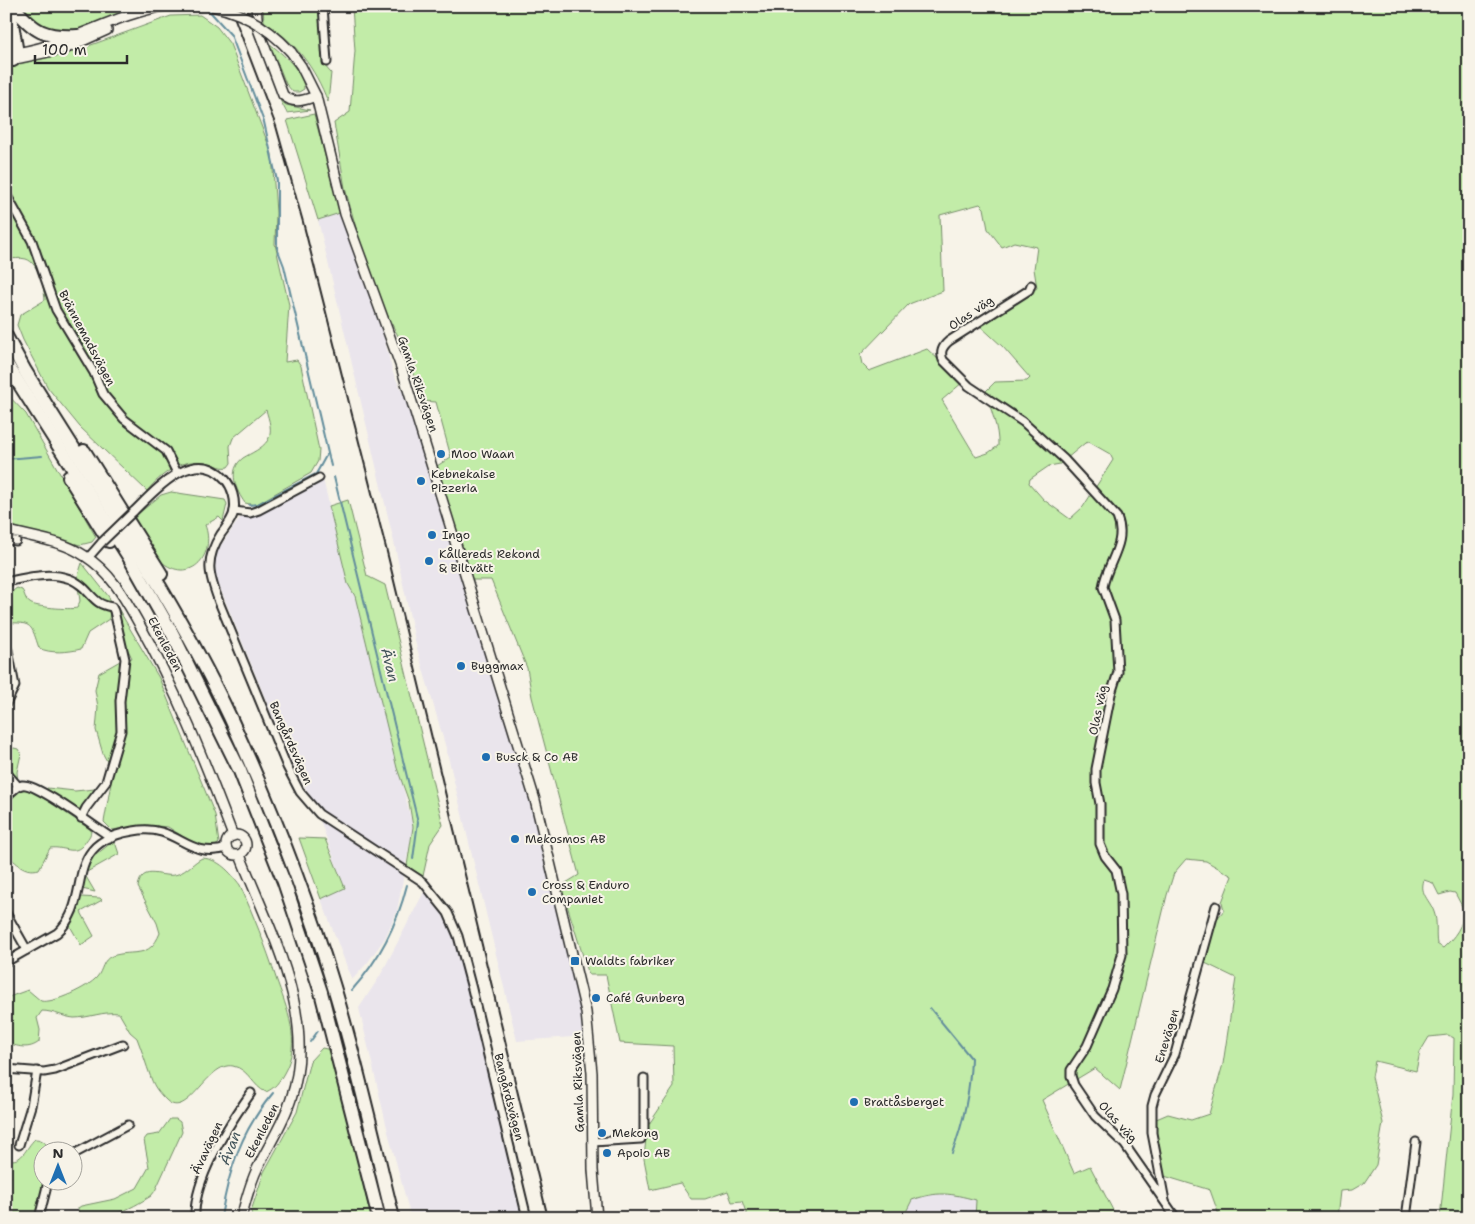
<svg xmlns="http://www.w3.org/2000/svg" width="1475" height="1224" font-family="'Shantell Sans',sans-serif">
<rect width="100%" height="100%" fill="#f7f3e8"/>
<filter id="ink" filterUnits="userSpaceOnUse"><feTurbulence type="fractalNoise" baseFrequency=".02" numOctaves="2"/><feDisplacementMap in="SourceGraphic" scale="10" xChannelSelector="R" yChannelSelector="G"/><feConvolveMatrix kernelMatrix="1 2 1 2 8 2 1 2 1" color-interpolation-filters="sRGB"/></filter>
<g filter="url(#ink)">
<g fill="#eae5ec">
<polygon points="340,213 385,341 393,373 409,405 530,795 576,978 587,1036 517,1041 446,748 416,645 394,542 318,220"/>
<polygon points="323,479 348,584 355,596 413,827 397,911 385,938 368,962 352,980 321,899 345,888 314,804 289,757 216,578 215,561 219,548 240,518 252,517 266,511"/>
<polygon points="425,890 444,913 452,929 525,1218 411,1218 388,1132 359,1008 380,976"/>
<polygon points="933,1193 954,1194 976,1200 975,1218 903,1218 912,1200"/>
</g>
<g fill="#c2eca8" stroke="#768c6a" fill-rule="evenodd">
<path d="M19,6H145C114,14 66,47 36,23C30,18 25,12 19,6Z"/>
<path d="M263,6H319L323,64L331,73L328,102C315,68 295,41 264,22Z"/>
<path d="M352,6H1469V1218H1440L1453,1094L1454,1038L1448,1035L1429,1037L1420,1052L1416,1071L1375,1061L1372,1077L1383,1123L1376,1165L1364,1183L1352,1190L1340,1191L1337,1218H1220L1210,1190L1161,1175L1154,1120L1168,1114L1191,1120L1209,1114L1223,1064L1236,978L1205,963L1216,920L1224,910L1222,902L1232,876L1206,861L1186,859L1174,873L1167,895L1120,1090L1095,1068L1042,1100L1074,1173L1090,1166L1117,1218H975L976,1200C950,1193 938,1191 912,1200L903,1218H748L742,1201L732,1202L728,1191L705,1199H691L680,1183L650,1190L644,1159L647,1127L674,1087L673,1046L620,1043L606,975H589L561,886L579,875L532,697L527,668L491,580H472L437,466L451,457L436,402L422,401L405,349L386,313L366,264L345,188L334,123L350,112L355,51ZM980,204L984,208L988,229L1002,247L1014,242L1037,247L1034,269L1037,288L978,324L1003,347L1030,378L1027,381L995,382L986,391C990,410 999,427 998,446L988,453L976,457L942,400L963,382L927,349L869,371L862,364L860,355L909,304L943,291L940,215ZM1089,442L1110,454L1113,460L1083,507L1070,519L1044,500L1029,483L1030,479L1049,466L1060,464L1085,443ZM1424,880L1433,883L1439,895L1450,892L1455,893L1464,910C1464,925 1454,938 1443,948L1437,944C1435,934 1438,922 1434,912C1430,900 1419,894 1424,880Z"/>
<path d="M200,15L217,27L230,44L272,154L276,213L275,244L289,305L285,362L297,360L301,366L319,450L318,461L311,473L255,505L245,503C236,491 227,470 243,458C251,453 262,449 268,440C273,431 269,420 266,410L233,438L230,446L231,463L228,467C220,469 213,463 205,462C182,458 161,474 147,491L80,427L48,388L23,340L17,325L20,315L45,300C44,288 39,263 26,259C20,257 13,260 6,258V67L69,53L171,16Z"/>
<path d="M270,44C282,53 304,72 304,89L299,92H293L286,84Z"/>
<polygon points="280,100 286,105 310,110 287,113"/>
<polygon points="314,114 340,213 318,220 287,120"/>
<polygon points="6,393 26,414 96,537 92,542 80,545 6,525"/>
<path d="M171,492L225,500L227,504L223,521L219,517L205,525C216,554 192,584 163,563C153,555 141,530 133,518L161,495Z"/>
<polygon points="348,500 367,576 385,585 443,825 430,844 423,876 407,866 413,827 409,802 397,768 355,596 348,584 329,506"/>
<path d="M82,563L109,597L111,606L109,619L88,633L81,649C69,652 50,654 39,648C31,625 33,622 6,623C6,610 5,595 17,588L22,590C25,594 25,600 30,603C34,607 70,610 77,608L80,601L77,579Z"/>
<polygon points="119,610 159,678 215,815 219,843 213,848 197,846 168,827 146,825 112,830 104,822 113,772 103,754 96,730 98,707 95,690 99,673 120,661 132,658 124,642 117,611"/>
<path d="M14,748L18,749L21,754L17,772L18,785L48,801L91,830C91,835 89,837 86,841C75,858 67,846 50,848L39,869C24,873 17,863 6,854V751Z"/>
<polygon points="47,788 75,791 95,789 96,792 81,812 79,812 47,791"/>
<polygon points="299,838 325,839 345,888 321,899"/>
<polygon points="112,842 116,845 119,854 85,873 92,858"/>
<path d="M202,858C219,859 230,872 240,885C253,915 266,946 276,978C287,1009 302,1042 284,1073C279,1082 275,1088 266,1092C253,1087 249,1069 233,1066C207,1061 188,1122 166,1100C159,1093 154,1087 151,1078C146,1064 142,1051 137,1038L130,1032L119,1013C103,1011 89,1018 74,1018C63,1017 53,1011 42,1011L37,1018L40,1030L39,1042C29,1050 17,1047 6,1042V998L28,990L41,1001C53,1004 89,987 97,977C103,970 102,960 112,956C134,949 149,960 160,933L157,923L138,887C142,862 163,880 178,874C187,871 194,862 202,858Z"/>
<polygon points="85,875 95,892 82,889"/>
<polygon points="81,897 100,898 102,900 81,912 94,936 81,945 70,926 77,913"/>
<polygon points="322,1048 332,1050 371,1218 252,1218 251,1211 264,1172 297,1112 310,1061"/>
<path d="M170,1119H176L180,1122L182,1132L155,1191L151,1196C130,1209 103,1224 79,1213L78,1208L81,1206L115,1199L137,1188L149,1167L144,1140L147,1136L159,1134Z"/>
<path d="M35,1139C43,1139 47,1144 50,1151L42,1152V1182H50L40,1218H6V1184L11,1177L6,1171V1159C23,1164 25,1148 35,1139Z"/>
</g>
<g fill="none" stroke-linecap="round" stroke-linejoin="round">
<g stroke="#628d9c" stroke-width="2">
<polyline points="205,6 231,35 264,122 277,181 277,248 284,266 331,466"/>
<polyline points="6,459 42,456"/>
<polyline points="334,477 418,822 413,859"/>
<polyline points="249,505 258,504 316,474 327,454"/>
<path d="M352,990C380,959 397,925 407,885"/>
<path d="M930,1008L971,1058C970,1092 964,1122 952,1153"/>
<polyline points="310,1042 318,1031"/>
<path d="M221,1217C229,1169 241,1131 273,1093"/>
</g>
<g stroke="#2b2b2b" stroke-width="11">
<g id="minor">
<polyline points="323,6 327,62"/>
<polyline points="6,194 32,241 56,310 94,373 103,394 124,419 166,451 177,473"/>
<path d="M1031,285L1029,290L949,341C942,347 940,352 943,360L969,386L1023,422L1064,459L1117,517C1128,543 1107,562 1103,587L1115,620L1118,672L1111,694L1096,769V783L1100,804V844L1105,856L1116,870L1121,894L1122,955L1112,989L1087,1046L1071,1070V1076L1074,1085L1095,1116L1125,1145L1176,1218"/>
<polyline points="234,511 250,513 259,510 319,478"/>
<path d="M133,512C154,492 194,444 225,479C232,487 236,500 234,511C233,519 226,527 221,534C204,560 209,575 219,602L287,767L300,792L319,814L423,882L448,913L458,936L472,989L527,1218"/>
<polyline points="6,540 16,541"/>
<polyline points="88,558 102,542"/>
<path d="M6,582C32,576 63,568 84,588C95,599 96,604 112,607L114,611L125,659L120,701L121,731L106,782L86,808L81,818"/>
<polyline points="6,704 15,686 8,650"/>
<polyline points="6,772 18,786"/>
<path d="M6,797C11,793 16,786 22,785C36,782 96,828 112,838"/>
<polyline points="6,913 27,950"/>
<path d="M6,962L57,933C97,897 56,840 140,830C177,826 189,860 227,848"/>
<polyline points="6,1069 44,1072 55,1070 123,1044"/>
<polyline points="593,1142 641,1139 644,1131 644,1078"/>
<polyline points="19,1145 31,1106 37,1071"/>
<polyline points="72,1155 128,1125"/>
<polyline points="1165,1201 1152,1133 1152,1106 1155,1095 1175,1054 1216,906"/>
<polyline points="39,1218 48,1182"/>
<path d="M195,1218C193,1179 229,1124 251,1093"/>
<polyline points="1406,1218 1416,1142"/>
</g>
</g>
<g stroke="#2b2b2b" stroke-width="12">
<g id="tertiary">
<path d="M256,6L258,29L283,95C294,105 304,100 316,96"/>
<polyline points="291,52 301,66 316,96 345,214 402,370 535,800 586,1012 592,1073 593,1170 597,1218"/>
<path d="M6,54C63,49 110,15 165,6"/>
<polyline points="6,61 67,48 107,30"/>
<path d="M6,530C33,538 62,540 85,556C110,572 123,595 137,620C176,689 205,762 233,836"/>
<circle cx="236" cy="845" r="10"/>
<path d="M240,855C269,929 319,1017 291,1099C283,1124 269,1144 258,1167C250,1183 246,1200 241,1218"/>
</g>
</g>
<g stroke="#2b2b2b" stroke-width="16">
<g id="motorway">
<polyline points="9,6 17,53 13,60"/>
<path d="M13,6C34,32 45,38 78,36"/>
<path d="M6,336L25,371C95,485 173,596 230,717C270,804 306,894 334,987C357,1063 374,1141 393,1218"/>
<polyline points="6,363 129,557 173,635 240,771 284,882 321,992 379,1218"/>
<polyline points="84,451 161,574"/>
<polyline points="69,477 109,541"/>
</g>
</g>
<use href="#minor" stroke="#f7f3e8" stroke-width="7"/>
<use href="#tertiary" stroke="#f7f3e8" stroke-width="9"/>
<use href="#motorway" stroke="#f7f3e8" stroke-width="12"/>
<polyline stroke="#2b2b2b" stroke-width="2" points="230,6 276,126 303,222 387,552 548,1218"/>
<g stroke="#2b2b2b" stroke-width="11" stroke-linecap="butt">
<polyline id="minor-bridge" points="102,542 133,512"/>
</g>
<g stroke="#2b2b2b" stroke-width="12" stroke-linecap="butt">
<path id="tertiary-bridge" d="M212,6C243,12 270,29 291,52"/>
</g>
<use href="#minor-bridge" stroke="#f7f3e8" stroke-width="7"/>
<use href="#tertiary-bridge" stroke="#f7f3e8" stroke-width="9"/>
</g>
</g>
<g fill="#1f6fb2" stroke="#f7f3e8" stroke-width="2">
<circle cx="441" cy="454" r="5"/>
<circle cx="421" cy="481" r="5"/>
<circle cx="432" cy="535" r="5"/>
<circle cx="429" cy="561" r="5"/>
<circle cx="461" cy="666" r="5"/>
<circle cx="486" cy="757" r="5"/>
<circle cx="515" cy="839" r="5"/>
<circle cx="532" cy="892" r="5"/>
<rect x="570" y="956" width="10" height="10" rx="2.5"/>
<circle cx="596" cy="998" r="5"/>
<circle cx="854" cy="1102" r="5"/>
<circle cx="602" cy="1133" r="5"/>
<circle cx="607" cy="1153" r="5"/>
</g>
<g text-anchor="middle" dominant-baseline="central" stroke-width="4" stroke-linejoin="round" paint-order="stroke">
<g font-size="12" fill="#2b2b2b" stroke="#f7f3e8">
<text transform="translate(971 313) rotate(-34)">Olas väg</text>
<text transform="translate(87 338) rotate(62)">Brännemadsvägen</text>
<text transform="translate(418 384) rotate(71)">Gamla Riksvägen</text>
<text transform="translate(165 644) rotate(62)">Ekenleden</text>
<text transform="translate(1098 710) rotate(-78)">Olas väg</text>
<text transform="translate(291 743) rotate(66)">Bangårdsvägen</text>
<text transform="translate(1167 1036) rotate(-73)">Enevägen</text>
<text transform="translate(578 1082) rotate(-92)">Gamla Riksvägen</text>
<text transform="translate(509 1097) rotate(76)">Bangårdsvägen</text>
<text transform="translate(1118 1122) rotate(48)">Olas väg</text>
<text transform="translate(262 1131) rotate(-63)">Ekenleden</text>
<text transform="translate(207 1148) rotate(-65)">Ävavägen</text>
</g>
<g font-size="12" fill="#2b2b2b" stroke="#f7f3e8" text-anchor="start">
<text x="451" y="454">Moo Waan</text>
<text x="431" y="474">Kebnekaise<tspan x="431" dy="14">Pizzeria</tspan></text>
<text x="442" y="535">Ingo</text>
<text x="439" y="554">Kållereds Rekond<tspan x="439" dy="14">&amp; Biltvätt</tspan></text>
<text x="471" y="666">Byggmax</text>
<text x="496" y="757">Busck &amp; Co AB</text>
<text x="525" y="839">Mekosmos AB</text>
<text x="542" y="885">Cross &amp; Enduro<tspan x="542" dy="14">Companiet</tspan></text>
<text x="585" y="961">Waldts fabriker</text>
<text x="606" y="998">Café Gunberg</text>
<text x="864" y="1102">Brattåsberget</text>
<text x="612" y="1133">Mekong</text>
<text x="617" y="1153">Apoio AB</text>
</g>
<g font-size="14" font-style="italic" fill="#42545a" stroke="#f7f3e8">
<text transform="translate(390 665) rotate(76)">Ävan</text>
<text transform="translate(230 1148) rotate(-69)">Ävan</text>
</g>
</g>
<rect width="1475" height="1224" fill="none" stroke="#f7f3e8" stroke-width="25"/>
<rect x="12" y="12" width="1450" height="1199" fill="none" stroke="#2b2b2b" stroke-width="2" filter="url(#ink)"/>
<g transform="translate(58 1166)"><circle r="24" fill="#f7f3e8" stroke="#a5a39c"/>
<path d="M0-4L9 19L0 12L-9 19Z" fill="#1f6fb2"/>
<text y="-8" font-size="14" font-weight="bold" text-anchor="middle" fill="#2b2b2b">N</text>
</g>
<path d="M35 55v8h92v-8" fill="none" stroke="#2b2b2b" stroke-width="2.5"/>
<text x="42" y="55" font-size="15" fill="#2b2b2b" stroke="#f7f3e8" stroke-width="4" paint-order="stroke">100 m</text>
</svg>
